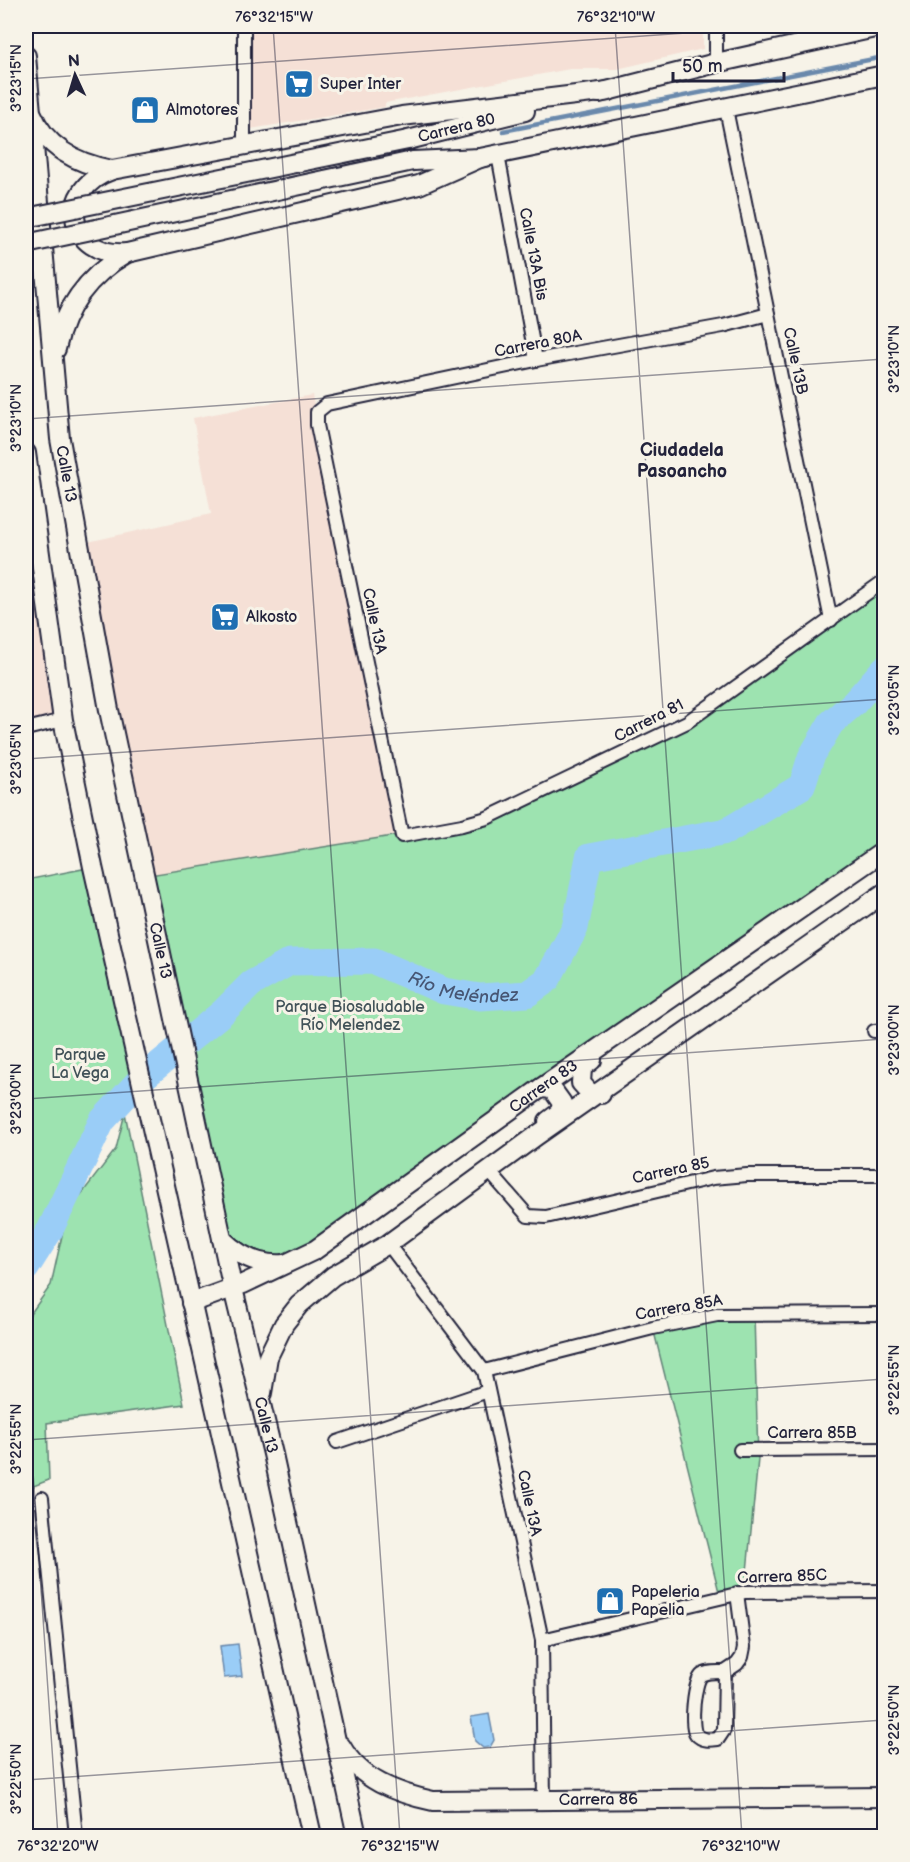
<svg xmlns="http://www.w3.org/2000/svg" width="910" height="1862" font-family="'Balsamiq Sans',sans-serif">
<rect width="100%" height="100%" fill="#f7f3e8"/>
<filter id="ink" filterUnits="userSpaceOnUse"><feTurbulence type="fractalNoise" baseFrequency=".0167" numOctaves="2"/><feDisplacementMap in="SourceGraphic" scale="12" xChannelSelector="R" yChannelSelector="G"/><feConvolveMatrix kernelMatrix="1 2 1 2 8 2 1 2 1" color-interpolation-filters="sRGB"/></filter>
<g filter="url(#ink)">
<g fill="#f5e0d6">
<polygon points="244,26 703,26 703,49 617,69 570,69 385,103 385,107 244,130"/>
<polygon points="312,395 402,836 143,876 79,544 211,514 193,418"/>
<polygon points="26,453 63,720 26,729"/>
</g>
<g fill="#9de3b0" stroke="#608276" stroke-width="1.5">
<polygon points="884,581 884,851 286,1264 226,1244 143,876 461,825 687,722"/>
<polygon points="93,867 140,1080 102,1122 50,1230 26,1268 26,880"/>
<polygon points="125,1113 184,1404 47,1423 49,1480 26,1489 26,1320 51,1285 67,1213 116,1149"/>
<polygon points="754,1315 758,1459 745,1592 720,1596 653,1328"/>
</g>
<g fill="#9acdf7" stroke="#6a89ac" stroke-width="1.5">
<polygon points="238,1644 242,1676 224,1678 220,1646"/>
<polygon points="489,1714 494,1740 490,1747 483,1748 475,1741 471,1717"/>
</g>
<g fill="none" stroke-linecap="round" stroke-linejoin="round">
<polyline stroke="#6a89ac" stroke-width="4.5" points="503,131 884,57"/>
<path stroke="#9acdf7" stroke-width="27" id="s1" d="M26,1268L50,1230L102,1121L140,1080L222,1013L251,984L290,962L374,961L444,991L480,997L527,994L547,980L575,928L589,857L727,831L802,786L811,757L831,723L854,703L884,669"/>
<g stroke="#22223b" stroke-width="16">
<g id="street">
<polyline points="244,26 244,147"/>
<polyline points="716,26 716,63"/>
<polyline points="726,109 831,620"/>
<polyline points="498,155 536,360"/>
<polyline points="768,314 723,326 536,360 327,404 317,412 317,425 402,836 462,825 487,818 687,722 884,581"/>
<polyline points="26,729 63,720"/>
<polyline points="874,1031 884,1030"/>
<polyline points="488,1170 528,1216 546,1217 713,1178 747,1175 884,1175"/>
<polyline points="388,1244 484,1371 542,1640 544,1802"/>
<polyline points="484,1371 653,1328 717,1315 884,1314"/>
<polyline points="337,1442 488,1391"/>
<polyline points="740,1450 884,1449"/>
<polyline points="42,1498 76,1836"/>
<polyline points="542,1640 745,1592 884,1591"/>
<path d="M725,1672L724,1730L718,1739C710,1740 702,1741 696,1734C690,1726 694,1681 702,1675C708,1671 718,1672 725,1672L737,1664L742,1657L744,1647L737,1593"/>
</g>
</g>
<g stroke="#22223b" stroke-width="22">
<g id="secondary">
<path id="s2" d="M26,56L60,439L109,710L230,1276L273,1454L357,1836"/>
<polyline points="599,93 716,63 884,26"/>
<path d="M32,114C46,148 78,164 112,170"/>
<path id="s3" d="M408,140L525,111"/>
<path d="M480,158L419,185L127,253C68,258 54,190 112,170L402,116L609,91"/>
<polyline points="413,161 480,158 884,75"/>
<path d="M56,349C65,306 89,275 127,253"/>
<polyline points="26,453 63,720 93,867 312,1836"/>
<polyline points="592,1060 582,1068 581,1083 590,1093 601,1094"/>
<polyline points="541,1088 552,1089 562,1103 560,1112 548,1121"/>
<path d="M222,1239C239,1256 260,1266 284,1264"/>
<path id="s4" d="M191,1303L243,1284L315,1250L541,1088L884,851"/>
<polyline points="262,1393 268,1357 284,1324 299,1305 333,1276 388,1244 536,1136 884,893"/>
<path id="s5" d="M341,1746C360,1780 396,1793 433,1801L884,1797"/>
</g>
</g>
<use href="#street" stroke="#f7f3e8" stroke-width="12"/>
<use href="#secondary" stroke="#f7f3e8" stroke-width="18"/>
<g stroke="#22223b" stroke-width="22" stroke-linecap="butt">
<g id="secondary-bridge">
<polyline points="26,218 408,140"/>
<polyline points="26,244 413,161"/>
</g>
</g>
<use href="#secondary-bridge" stroke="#f7f3e8" stroke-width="18"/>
</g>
</g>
<path fill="none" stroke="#22223b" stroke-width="1.5" stroke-opacity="0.45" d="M273,26L400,1836M615,26L742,1836M26,79L786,26M26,419L884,359M26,759L884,699M26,1099L884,1039M26,1370L58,1836M26,1440L884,1379M26,1780L884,1720"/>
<defs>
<g id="supermarket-square" transform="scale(1.5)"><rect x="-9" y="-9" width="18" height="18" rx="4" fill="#1f6fb2" stroke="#f7f3e8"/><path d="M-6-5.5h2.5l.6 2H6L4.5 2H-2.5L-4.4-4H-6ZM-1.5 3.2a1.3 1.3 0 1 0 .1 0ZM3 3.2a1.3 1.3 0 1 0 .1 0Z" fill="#fff"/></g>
<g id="shop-square" transform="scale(1.5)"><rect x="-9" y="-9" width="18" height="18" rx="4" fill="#1f6fb2" stroke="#f7f3e8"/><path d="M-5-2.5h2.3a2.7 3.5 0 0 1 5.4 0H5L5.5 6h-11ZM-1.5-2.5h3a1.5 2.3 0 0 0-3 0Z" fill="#fff"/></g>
</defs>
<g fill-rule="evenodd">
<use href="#supermarket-square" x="299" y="84"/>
<use href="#shop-square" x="145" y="110"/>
<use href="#supermarket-square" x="225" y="617"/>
<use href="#shop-square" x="610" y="1601"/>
</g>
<g text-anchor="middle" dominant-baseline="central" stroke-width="6" stroke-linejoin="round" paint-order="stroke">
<g font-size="16" fill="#22223b" stroke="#f7f3e8" text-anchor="start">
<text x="320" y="84">Super Inter</text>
<text x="166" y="110">Almotores</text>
<text x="246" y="617">Alkosto</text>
<text x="631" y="1592">Papeleria<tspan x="631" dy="18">Papelia</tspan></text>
</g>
<g font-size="16" fill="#22223b" stroke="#f7f3e8">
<text stroke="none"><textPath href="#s3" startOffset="50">Carrera 80</textPath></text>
<text transform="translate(533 254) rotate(79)">Calle 13A Bis</text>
<text transform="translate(538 344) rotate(-11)">Carrera 80A</text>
<text transform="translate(795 361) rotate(78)">Calle 13B</text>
<text stroke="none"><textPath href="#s2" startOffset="420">Calle 13</textPath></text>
<text transform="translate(374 621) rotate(78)">Calle 13A</text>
<text transform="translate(649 721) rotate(-27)">Carrera 81</text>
<text stroke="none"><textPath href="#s2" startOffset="906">Calle 13</textPath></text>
<text stroke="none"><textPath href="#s4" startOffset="416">Carrera 83</textPath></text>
<text transform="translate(671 1171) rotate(-12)">Carrera 85</text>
<text transform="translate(679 1308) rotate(-10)">Carrera 85A</text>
<text stroke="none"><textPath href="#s2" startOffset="1392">Calle 13</textPath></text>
<text x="812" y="1433">Carrera 85B</text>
<text transform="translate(529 1503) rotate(78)">Calle 13A</text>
<text transform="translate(782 1577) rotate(-2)">Carrera 85C</text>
<text stroke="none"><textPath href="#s5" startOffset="276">Carrera 86</textPath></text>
</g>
<g font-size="16" fill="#415258" stroke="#f7f3e8">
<text x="350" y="1007">Parque Biosaludable<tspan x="350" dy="18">Río Melendez</tspan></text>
<text x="80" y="1055">Parque<tspan x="80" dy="18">La Vega</tspan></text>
</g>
<g font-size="18" font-weight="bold" fill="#22223b" stroke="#f7f3e8">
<text x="682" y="450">Ciudadela<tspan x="682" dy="21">Pasoancho</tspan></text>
</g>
<g font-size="18" font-style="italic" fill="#465573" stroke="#f7f3e8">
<text stroke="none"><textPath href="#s1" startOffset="592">Río Meléndez</textPath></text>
</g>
</g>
<rect width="910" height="1862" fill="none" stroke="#f7f3e8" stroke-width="66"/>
<g transform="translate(75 75) rotate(356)" stroke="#f7f3e8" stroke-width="4.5" paint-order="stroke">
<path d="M0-4.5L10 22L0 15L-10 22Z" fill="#22223b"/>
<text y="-9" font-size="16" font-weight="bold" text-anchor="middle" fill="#22223b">N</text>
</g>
<path d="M673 72v9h111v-9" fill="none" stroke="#22223b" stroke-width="3"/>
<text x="682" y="72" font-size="18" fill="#22223b" stroke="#f7f3e8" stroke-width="4.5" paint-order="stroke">50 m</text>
<rect x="33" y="33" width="844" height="1796" fill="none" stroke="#22223b" stroke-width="2"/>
<g font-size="15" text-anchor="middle" fill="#22223b">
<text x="274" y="22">76°32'15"W</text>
<text x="616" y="22">76°32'10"W</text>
<text transform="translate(16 78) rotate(-90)" y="5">3°23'15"N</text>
<text transform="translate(894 359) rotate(-90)" y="5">3°23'10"N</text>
<text transform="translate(16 418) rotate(-90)" y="5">3°23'10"N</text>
<text transform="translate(894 700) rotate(-90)" y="5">3°23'05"N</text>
<text transform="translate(16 759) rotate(-90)" y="5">3°23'05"N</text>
<text transform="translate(894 1040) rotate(-90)" y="5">3°23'00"N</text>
<text transform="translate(16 1099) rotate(-90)" y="5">3°23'00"N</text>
<text transform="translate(894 1380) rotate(-90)" y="5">3°22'55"N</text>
<text transform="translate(16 1439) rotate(-90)" y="5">3°22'55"N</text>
<text transform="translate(894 1720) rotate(-90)" y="5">3°22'50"N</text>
<text transform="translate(16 1779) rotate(-90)" y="5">3°22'50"N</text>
<text x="58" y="1851">76°32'20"W</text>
<text x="400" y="1851">76°32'15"W</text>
<text x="741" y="1851">76°32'10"W</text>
</g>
</svg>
